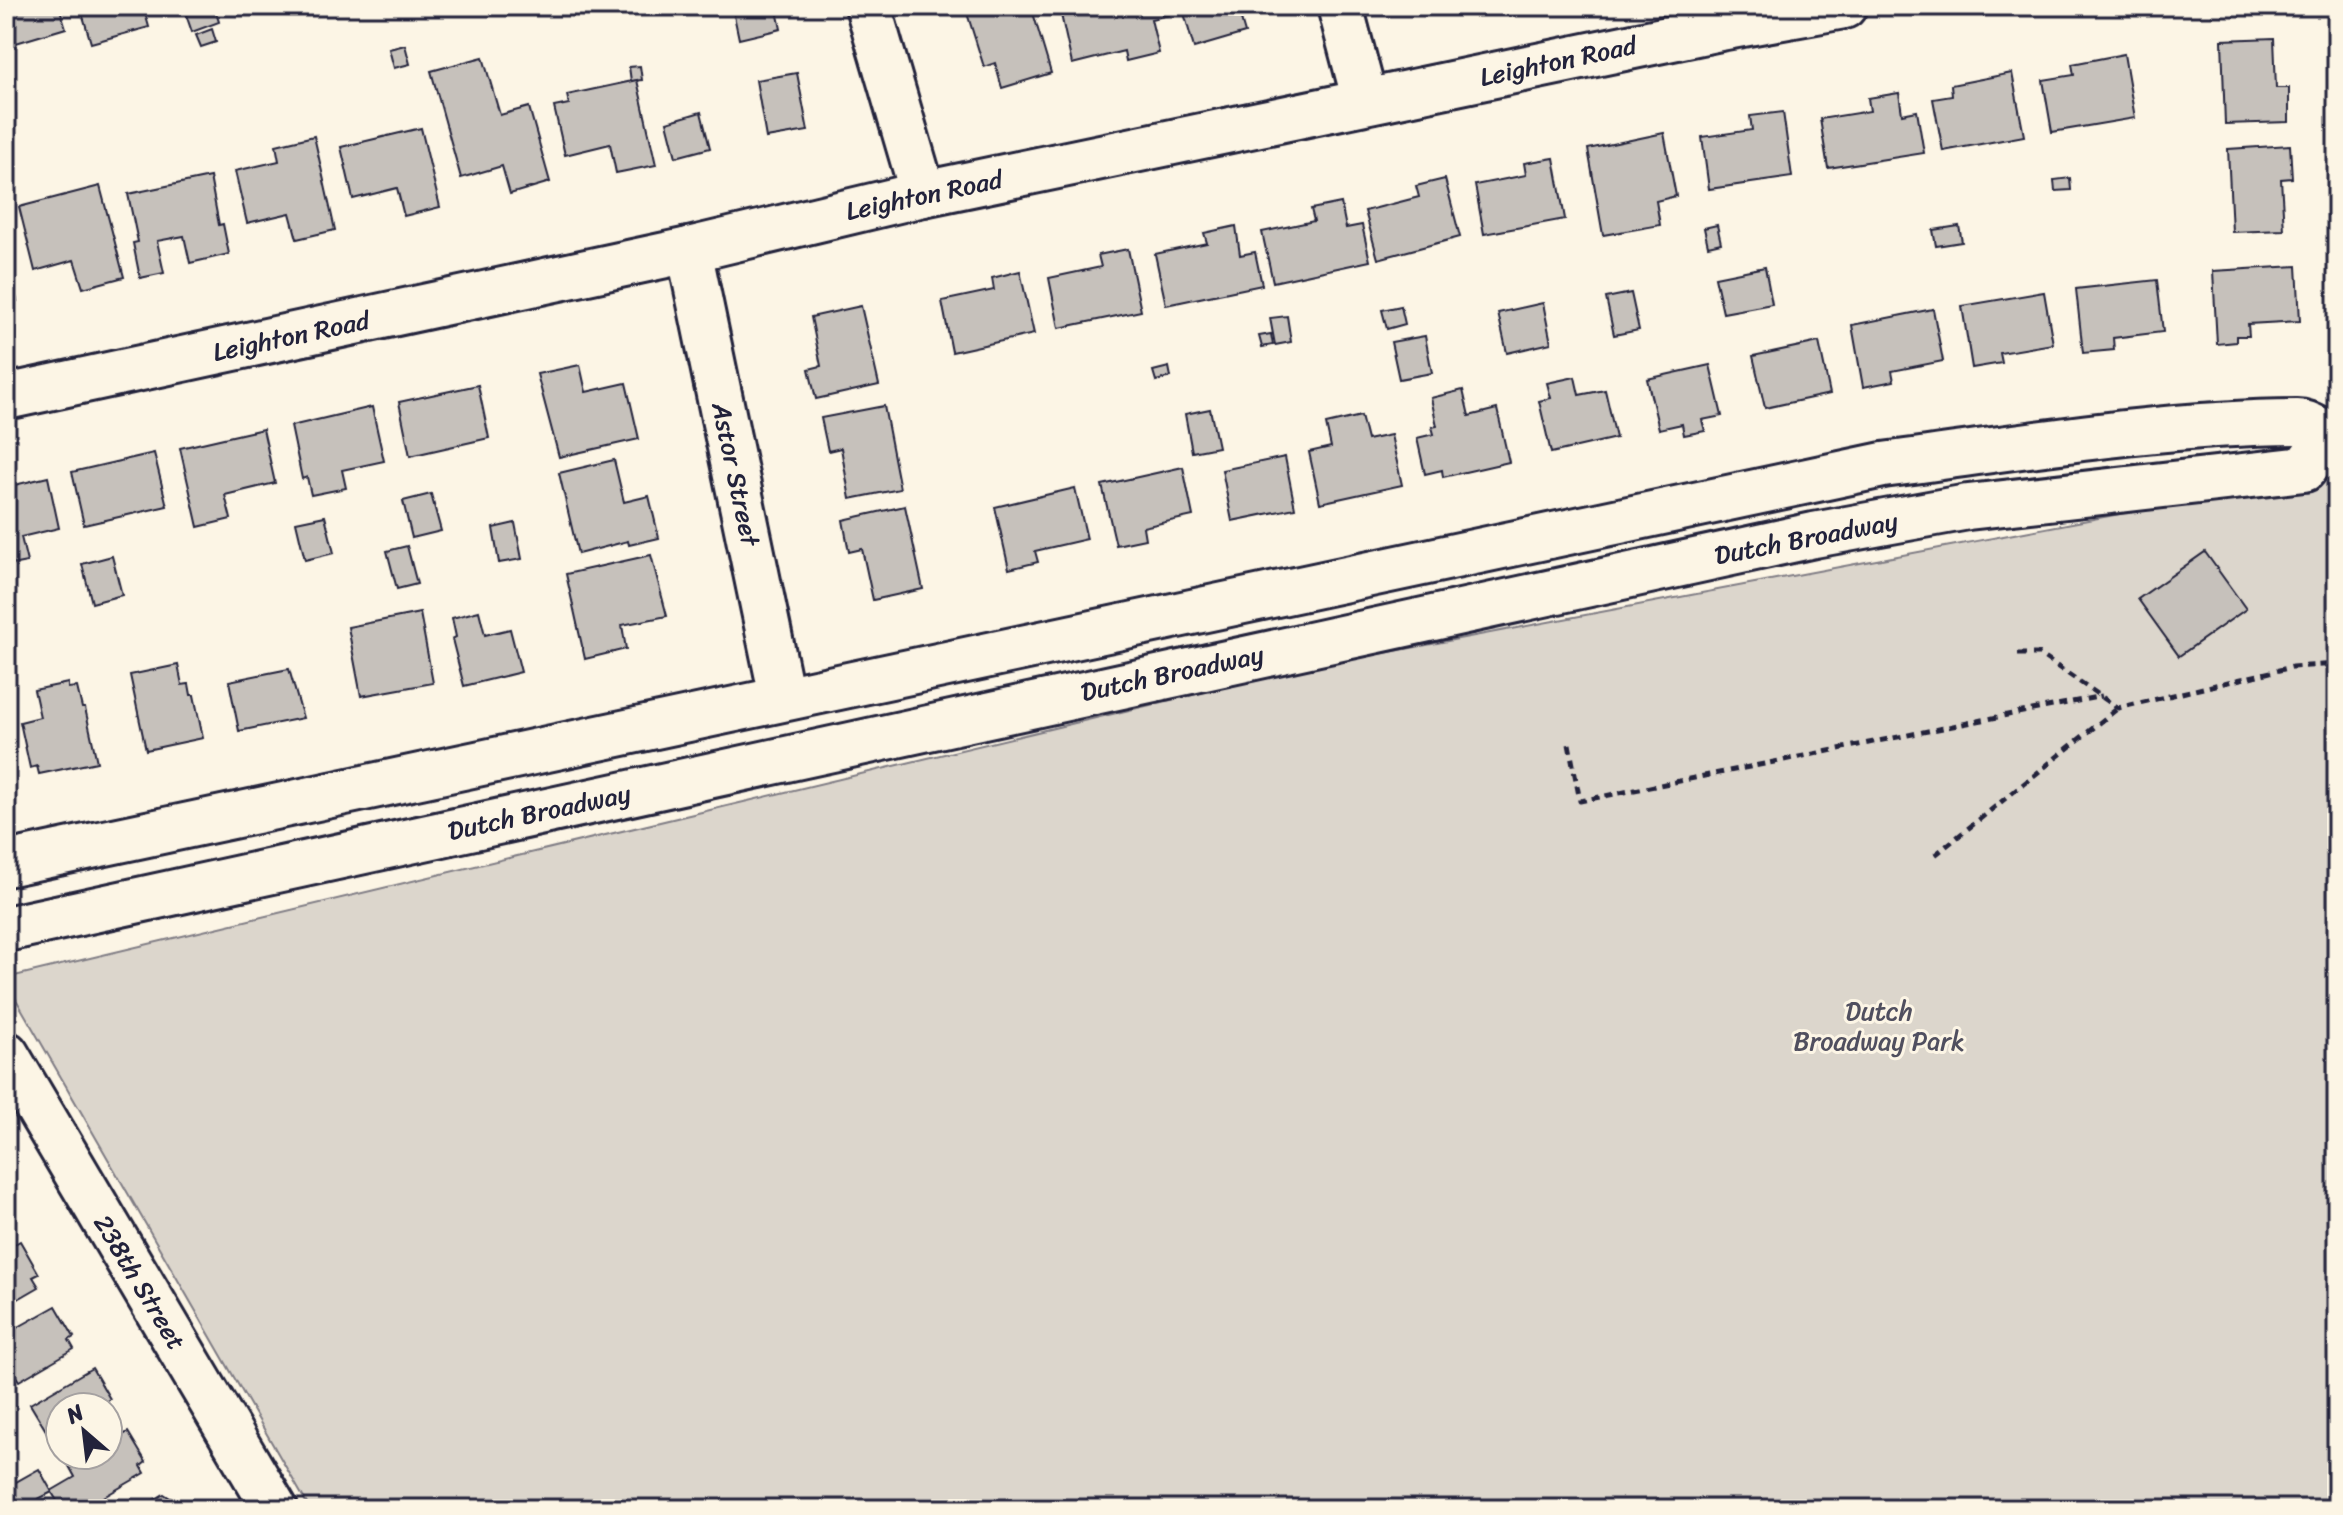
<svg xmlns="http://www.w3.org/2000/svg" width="2343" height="1515" font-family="Sriracha,sans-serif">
<rect width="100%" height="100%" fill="#fcf5e5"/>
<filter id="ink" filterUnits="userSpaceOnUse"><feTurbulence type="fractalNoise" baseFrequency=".0125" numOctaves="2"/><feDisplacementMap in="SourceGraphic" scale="16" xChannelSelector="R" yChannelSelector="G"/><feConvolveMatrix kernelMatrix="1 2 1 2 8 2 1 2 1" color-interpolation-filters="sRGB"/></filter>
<g filter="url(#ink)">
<polygon fill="#dcd6cc" stroke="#7f7c84" stroke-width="2" points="2337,473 2337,1509 310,1509 6,982 6,978 1305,668"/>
<g fill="#c6c1bb" stroke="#22223b" stroke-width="2">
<polygon points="6,6 59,6 66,28 16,43 10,24 6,25"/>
<polygon points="80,6 143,6 149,27 91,43"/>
<polygon points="183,6 214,6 219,22 192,32"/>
<polygon points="732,6 776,6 781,29 739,39"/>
<polygon points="978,6 1031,6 1051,73 1002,88 995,63 984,67 966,10"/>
<polygon points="1076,6 1167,6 1169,15 1151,19 1159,53 1126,61 1124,51 1072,64 1060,10"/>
<polygon points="1182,6 1237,6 1245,33 1194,48"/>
<polygon points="212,29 216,42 201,47 196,35"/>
<polygon points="2274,38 2276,88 2289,88 2289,122 2225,124 2222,40"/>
<polygon points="405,45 410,64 394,68 389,49"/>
<polygon points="2124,54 2135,118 2052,132 2043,80 2074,75 2072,64"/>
<polygon points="483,57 500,115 529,107 550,182 510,194 502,166 461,178 431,71"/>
<polygon points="640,66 642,80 631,81 629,67"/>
<polygon points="797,73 808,131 766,138 756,80"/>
<polygon points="2012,73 2024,136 1943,151 1933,99 1952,96 1951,85"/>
<polygon points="637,80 656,165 616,173 610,144 565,155 554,107 569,104 567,95"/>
<polygon points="1899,93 1902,114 1917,111 1924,153 1828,168 1820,119 1870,111 1868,98"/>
<polygon points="701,112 710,148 676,157 667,122"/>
<polygon points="1783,112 1792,177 1709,189 1702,137 1752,130 1750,116"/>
<polygon points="421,128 440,207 404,216 397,188 353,199 341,147"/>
<polygon points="1664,133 1676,196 1656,201 1660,225 1603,235 1588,149"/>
<polygon points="314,136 335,230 297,239 290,213 247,223 235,171 279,161 276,145"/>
<polygon points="2290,145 2292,178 2281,179 2284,230 2232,232 2228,149"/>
<polygon points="1554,158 1565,219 1484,234 1475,185 1526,175 1524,163"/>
<polygon points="210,177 219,225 223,224 229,254 190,263 184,236 157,241 164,273 140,278 133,243 138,242 128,194"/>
<polygon points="2070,178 2071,190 2055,191 2054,180"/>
<polygon points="1445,179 1460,237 1378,259 1365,211 1419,197 1416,186"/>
<polygon points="100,186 124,277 83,288 74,260 35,271 19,207"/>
<polygon points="1341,203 1346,228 1362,225 1370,261 1273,282 1262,232 1314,221 1311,209"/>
<polygon points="1717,225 1721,243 1708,246 1704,228"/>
<polygon points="1236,226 1240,255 1255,252 1262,285 1166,305 1155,254 1207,243 1204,233"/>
<polygon points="1959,226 1962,242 1936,246 1933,230"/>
<polygon points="6,248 17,301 6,303"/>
<polygon points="1128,249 1141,311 1059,328 1049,278 1101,267 1098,255"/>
<polygon points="2297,266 2300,321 2248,324 2249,336 2236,336 2236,342 2217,344 2213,271"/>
<polygon points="1765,267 1772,304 1723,313 1715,277"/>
<polygon points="1020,271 1034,334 952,352 942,301 994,290 992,278"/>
<polygon points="2157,280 2163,332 2113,338 2114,350 2083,353 2076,289"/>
<polygon points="2044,292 2053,344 2000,353 2002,363 1972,368 1962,306"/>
<polygon points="1631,293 1639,330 1614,335 1606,298"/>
<polygon points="1543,303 1551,343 1507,353 1498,313"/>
<polygon points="861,306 879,385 816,399 809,369 821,366 811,317"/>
<polygon points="1401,306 1405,324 1387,329 1382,310"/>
<polygon points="1933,309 1943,361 1892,371 1894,381 1863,387 1852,325"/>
<polygon points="1287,316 1291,342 1275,345 1270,318"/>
<polygon points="1271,334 1273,345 1262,347 1259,336"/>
<polygon points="1425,336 1432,373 1399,379 1391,342"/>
<polygon points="1819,342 1830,394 1765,408 1753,356"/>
<polygon points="580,365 586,392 626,383 639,439 559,457 537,374"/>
<polygon points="1710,365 1722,416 1702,420 1705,431 1684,435 1682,424 1659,429 1647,379"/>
<polygon points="1169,367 1171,377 1156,381 1153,371"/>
<polygon points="1575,377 1579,395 1605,390 1616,438 1551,453 1539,401 1551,398 1547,383"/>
<polygon points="478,385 489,438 410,456 399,402"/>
<polygon points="1463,390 1469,416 1497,409 1509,462 1443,477 1442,470 1425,474 1417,438 1434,434 1432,427 1437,426 1431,398"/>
<polygon points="884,406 900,489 850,499 841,448 828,451 821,418"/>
<polygon points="372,407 384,461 342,470 346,488 311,495 307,477 302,479 291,426"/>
<polygon points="1210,409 1218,447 1192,452 1185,414"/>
<polygon points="1361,416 1367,440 1391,435 1402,485 1320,503 1309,452 1331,447 1326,424"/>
<polygon points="263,429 275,483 225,495 231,519 198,527 180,448"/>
<polygon points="154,453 167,506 84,525 72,472"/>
<polygon points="1285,457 1295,508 1232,521 1222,470"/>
<polygon points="614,460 624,502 649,496 659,538 629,545 628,541 578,554 559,473"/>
<polygon points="1183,467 1193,516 1143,527 1145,539 1116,545 1102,485"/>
<polygon points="48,477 59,528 21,537 27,562 6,566 6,487"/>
<polygon points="1075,488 1087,539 1035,551 1038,562 1009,569 995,507"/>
<polygon points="431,494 441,531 412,538 403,501"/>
<polygon points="905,506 923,589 873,600 862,549 849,552 843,520"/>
<polygon points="325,516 334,553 305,560 296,522"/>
<polygon points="515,523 522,559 499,563 493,528"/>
<polygon points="407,546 417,584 397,589 387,551"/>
<polygon points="2205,552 2246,609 2179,656 2138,599"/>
<polygon points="651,555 667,616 622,625 626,649 585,659 566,574"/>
<polygon points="112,556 122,595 92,603 82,564"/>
<polygon points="479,611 485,635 510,629 521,672 464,686 452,639 456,637 452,618"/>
<polygon points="420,613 433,683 361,696 348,627"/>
<polygon points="178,665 182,685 189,684 191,695 194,695 203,738 146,750 130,675"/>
<polygon points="289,669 303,718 239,731 229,681"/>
<polygon points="68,683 68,688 77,687 82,708 85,708 97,762 39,774 37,766 30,768 20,722 40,717 34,690"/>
<polygon points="20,1241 39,1274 33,1277 39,1287 6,1306 6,1249"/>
<polygon points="56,1306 74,1337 69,1340 74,1349 19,1381 10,1367 6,1369 6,1334"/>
<polygon points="92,1368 110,1399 105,1402 111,1411 108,1413 108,1407 60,1407 60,1441 54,1444 30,1404"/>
<polygon points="128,1432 146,1462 141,1466 145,1473 83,1509 62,1509 51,1491 75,1477 69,1466 87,1455 108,1455 108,1443"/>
<polygon points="39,1469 52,1492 21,1508 9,1486"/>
<polygon points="164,1494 173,1500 176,1509 139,1509"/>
</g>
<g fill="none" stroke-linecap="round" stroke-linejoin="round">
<g stroke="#22223b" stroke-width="50">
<g id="minor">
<polyline points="868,6 923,194"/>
<polyline points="1340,6 1365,101"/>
<polyline points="689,250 782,697"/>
<polyline points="6,397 689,250 923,194 1720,28 1844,6"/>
<polyline points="6,1054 275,1509"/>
</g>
</g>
<g stroke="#22223b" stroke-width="50">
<g id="major">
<path d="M6,864L1883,465C2020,447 2159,423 2297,422C2311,422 2322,435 2337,434"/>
<polyline points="6,929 1814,535 1968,507 2304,469 2330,434"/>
</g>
</g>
<g stroke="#22223b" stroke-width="5" stroke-dasharray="8 6" stroke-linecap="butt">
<polyline points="2018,654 2039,654 2118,708 2292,667 2337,664"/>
<polyline points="1569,744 1580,801 2102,696"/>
<polyline points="1935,855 2118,708"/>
</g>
<use href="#minor" stroke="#fcf5e5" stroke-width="44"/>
<use href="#major" stroke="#fcf5e5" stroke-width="44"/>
</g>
</g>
<g text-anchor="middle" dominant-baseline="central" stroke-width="6" stroke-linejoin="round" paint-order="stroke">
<g font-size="26" fill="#22223b" stroke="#fcf5e5">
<text transform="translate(1558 61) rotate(-12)">Leighton Road</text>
<text transform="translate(924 195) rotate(-12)">Leighton Road</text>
<text transform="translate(291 336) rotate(-12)">Leighton Road</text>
<text transform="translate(736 474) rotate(78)">Astor Street</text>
<text transform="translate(1806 538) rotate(-11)">Dutch Broadway</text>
<text transform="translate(1172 673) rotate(-12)">Dutch Broadway</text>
<text transform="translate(539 812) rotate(-12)">Dutch Broadway</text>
<text transform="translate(140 1282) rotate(59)">238th Street</text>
</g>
<g font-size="26" fill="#504f5f" stroke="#fcf5e5">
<text x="1879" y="1011">Dutch<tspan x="1879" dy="30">Broadway Park</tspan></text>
</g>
</g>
<rect width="2343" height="1515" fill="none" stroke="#fcf5e5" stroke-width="32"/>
<rect x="16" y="16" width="2311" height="1483" fill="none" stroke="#22223b" stroke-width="3" filter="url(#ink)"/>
<g transform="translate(84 1431) rotate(332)"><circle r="38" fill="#fcf5e5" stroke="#a5a1a1" stroke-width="2"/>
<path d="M0-6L14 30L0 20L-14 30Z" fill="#22223b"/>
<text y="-12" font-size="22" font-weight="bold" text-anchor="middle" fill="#22223b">N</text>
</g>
</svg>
